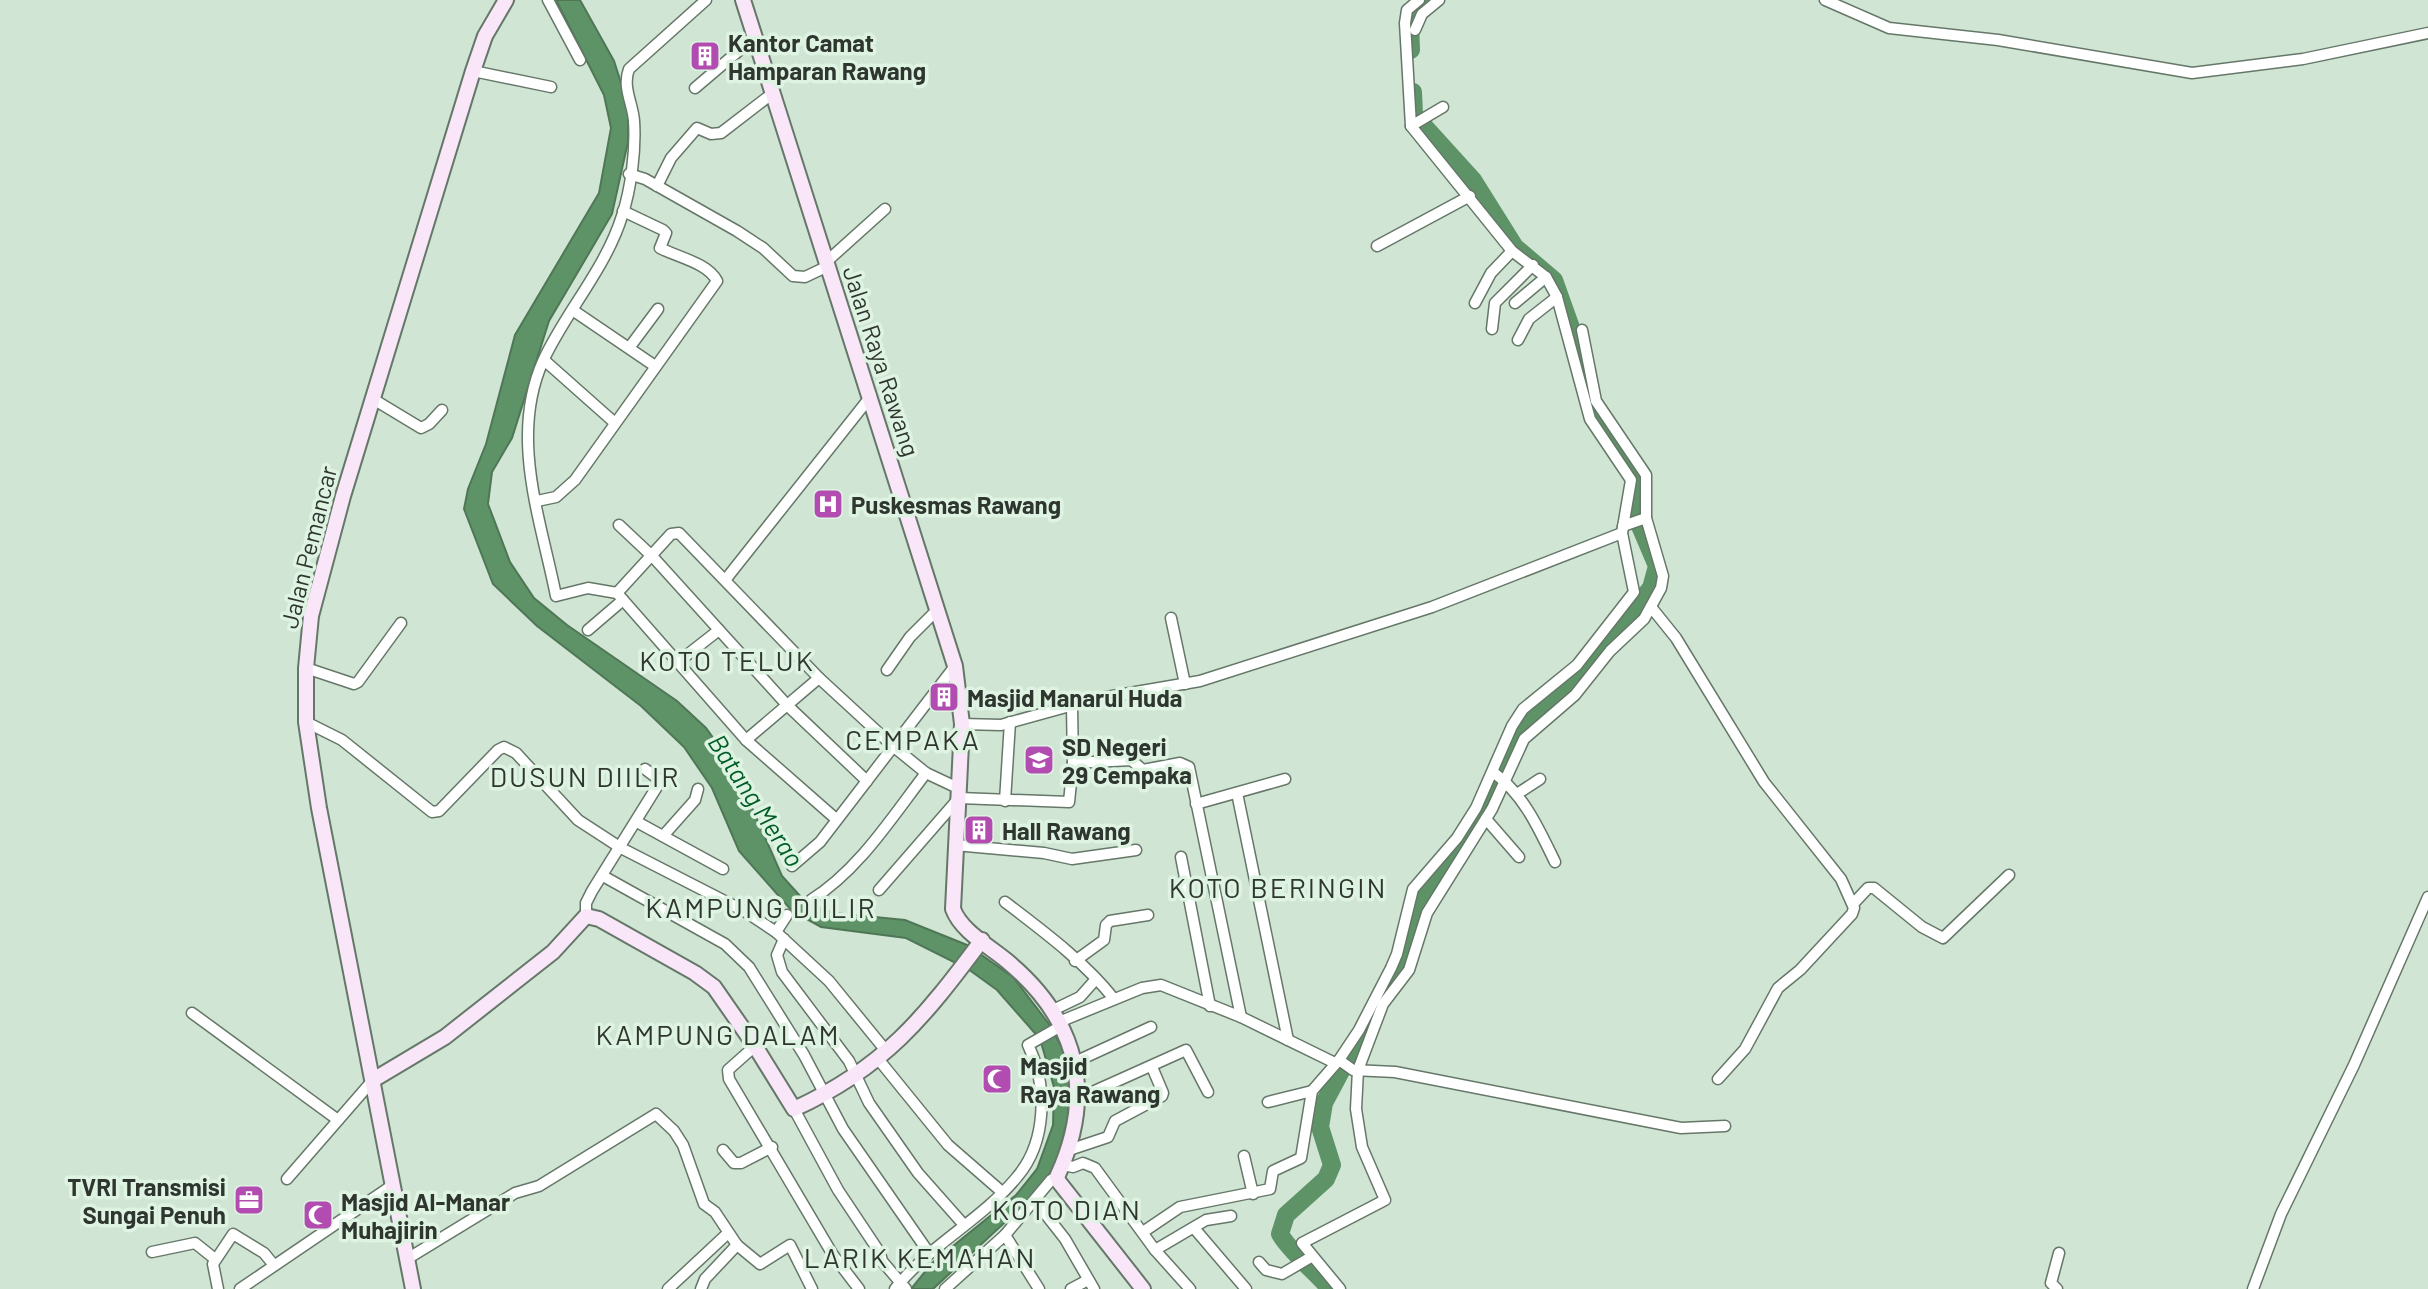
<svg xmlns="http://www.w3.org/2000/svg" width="2428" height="1289" font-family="Barlow,sans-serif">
<rect width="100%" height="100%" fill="#d1e5d4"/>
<polygon fill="#5d9367" stroke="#4f7756" stroke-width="2" points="556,0 580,0 614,61 628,105 628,142 612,214 549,321 512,438 492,472 488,504 510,562 534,598 567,625 677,701 706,728 734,767 782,876 801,897 814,906 834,913 905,920 967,945 1013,977 1049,1024 1064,1051 1070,1088 1068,1117 1058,1158 1042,1188 933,1289 911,1289 932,1263 1016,1195 1037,1169 1053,1125 1054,1087 1040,1039 997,990 968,969 906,938 821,927 792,911 739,851 712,788 684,747 641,706 537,626 493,584 464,509 468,489 486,444 515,335 599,193 611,128 604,95"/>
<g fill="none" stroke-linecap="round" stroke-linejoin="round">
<g stroke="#5d9367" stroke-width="18">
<polyline points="1411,50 1410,23 1427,0"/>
<path d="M1330,1289C1316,1272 1290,1252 1280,1234L1286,1215L1326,1179L1332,1165L1320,1127L1324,1103L1373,1011L1406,962L1428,885L1468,838L1529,716L1574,683L1651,588L1657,566L1634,512L1637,478L1588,400L1584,364L1554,280L1515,247L1473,180L1414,115L1413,92"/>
</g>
<g stroke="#657768" stroke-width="13">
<g id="street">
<polyline points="548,0 580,60"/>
<path d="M706,0L629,69C622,87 633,104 634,121C636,150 631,189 622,216C606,268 565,313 543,361C509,437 541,520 556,596L588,588L617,593L746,740L836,819"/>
<polyline points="1825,0 1889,28 1998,40 2192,73 2303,59 2428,33"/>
<polyline points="1415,30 1422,14 1439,0"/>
<polyline points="473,71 551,87"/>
<polyline points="695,88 755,37"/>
<polyline points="1411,126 1443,107"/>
<polyline points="629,174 645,179 737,231 763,248 793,276 805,277 826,267"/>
<polyline points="657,186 671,158 697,128 711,134 721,133 773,93"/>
<polyline points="1377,246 1470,196"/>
<polyline points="825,263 885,209"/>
<polyline points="1475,303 1491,273 1512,251"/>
<polyline points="1515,303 1546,277"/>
<polyline points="574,311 655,366"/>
<polyline points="1492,329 1495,303 1533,265"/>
<polyline points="1518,340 1529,319 1557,297"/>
<polyline points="629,348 658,309"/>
<polyline points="544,360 615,423"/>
<polyline points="373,399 421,428 429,424 442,410"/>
<path d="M537,501L556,497L575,480L717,281C708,263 677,257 660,248L666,233L663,230L623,211"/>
<polyline points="619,525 653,557 787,705 867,781"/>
<polyline points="1623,526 1646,518"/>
<polyline points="726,579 871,396"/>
<polyline points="617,593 671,534 679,533 819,678 894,747 926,773 960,789"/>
<polyline points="1651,607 1676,638 1764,782 1841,879 1854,908 1852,914 1800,970 1778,988 1745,1049 1718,1079"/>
<polyline points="1171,618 1185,684"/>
<polyline points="588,630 623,600"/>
<polyline points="678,662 719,630"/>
<polyline points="306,668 354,684 358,682 401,623"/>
<polyline points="887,670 910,637 938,609"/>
<polyline points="306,722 342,740 432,812 439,811 498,750 504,747 516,753 578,820 621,848 746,912 776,932 829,981 887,1052"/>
<polyline points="962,724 1001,725 1095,699 1200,681 1432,607 1622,533"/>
<polyline points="746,740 819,678"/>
<polyline points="1073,763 1131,760 1143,770 1180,763 1189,767 1241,1017"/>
<path d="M1493,772C1524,795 1538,827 1555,862"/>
<polyline points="1237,793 1288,1040"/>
<polyline points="1517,794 1540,779"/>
<polyline points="1005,801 1010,722"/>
<polyline points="1196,804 1285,779"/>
<polyline points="1486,819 1519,857"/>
<polyline points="637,822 723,869"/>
<polyline points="663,836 695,800 698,789"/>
<polyline points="955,845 1044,853 1072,859 1136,850"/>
<polyline points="1181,857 1210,1006"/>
<polyline points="792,866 820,842 955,666"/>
<polyline points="603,876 725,944 749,967 804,1055 843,1129 929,1253"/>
<polyline points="879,890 959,798 1069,802 1073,763 1072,707"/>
<path d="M811,900C859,870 892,817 926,773"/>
<path d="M1005,902C1043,931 1085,962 1114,999"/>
<polyline points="1853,904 1868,888 1874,888 1922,927 1943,938 2009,875"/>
<polyline points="586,916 586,903 592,891 658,785 657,778 645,769"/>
<polyline points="776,932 787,915"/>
<polyline points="784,939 777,955 782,972 849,1061 869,1103 918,1173 964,1225"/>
<polyline points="1075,961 1104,940 1106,925 1110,921 1148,915"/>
<polyline points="1053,1010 1080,997 1096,979"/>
<polyline points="192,1013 338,1120"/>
<polyline points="1059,1022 1142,988 1161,985 1241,1017 1335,1063"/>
<polyline points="755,1046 728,1070 729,1079 833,1255 859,1289"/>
<polyline points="879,1060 948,1145 1002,1192"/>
<polyline points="1339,1060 1353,1070 1395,1072 1681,1128 1725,1126"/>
<polyline points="1075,1062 1151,1027"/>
<polyline points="1079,1098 1186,1050 1208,1092"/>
<polyline points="1268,1102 1312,1091"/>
<polyline points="794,1109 838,1190 880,1253 882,1261 906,1289"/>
<polyline points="723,1150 734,1163 741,1163 772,1147"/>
<polyline points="1069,1150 1108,1137 1115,1121 1162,1096 1163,1093 1152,1067"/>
<polyline points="1244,1156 1253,1194"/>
<polyline points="1063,1165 1073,1167 1083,1163 1095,1168 1155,1250 1190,1289"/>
<polyline points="287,1179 373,1080"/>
<polyline points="1036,1202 1065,1239 1094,1289"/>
<polyline points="1194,1228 1246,1289"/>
<polyline points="1143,1232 1180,1207 1270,1189 1273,1171 1301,1158 1312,1091 1339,1060 1359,1030 1391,968 1397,954 1413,889 1457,838 1476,808 1512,726 1523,709 1577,665 1634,592 1622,533 1631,480 1590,419 1557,297 1546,277 1512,251 1411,126 1405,23 1407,10 1419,0"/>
<polyline points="1005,1235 1039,1289"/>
<polyline points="1155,1250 1206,1220 1231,1216"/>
<polyline points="152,1252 195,1243 215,1259"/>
<polyline points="407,1259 515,1193 539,1186 656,1114 674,1131 683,1145 704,1204 715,1212 737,1245 760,1264 790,1245 812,1289"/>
<polyline points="1259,1262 1266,1270 1282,1274 1311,1257"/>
<polyline points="218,1289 213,1264 233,1234 264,1253 273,1264"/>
<polyline points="240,1289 393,1185"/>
<polyline points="668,1289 727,1234"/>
<polyline points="701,1289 705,1279 737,1245"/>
<path d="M895,1289C929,1245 982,1220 1017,1177C1047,1142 1048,1085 1028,1045L1061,1026"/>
<polyline points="945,1289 1005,1235 1051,1180 1057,1177"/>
<polyline points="1071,1289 1088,1280"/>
<polyline points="1340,1289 1302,1243 1385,1200 1362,1147 1356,1109 1358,1070 1383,1004 1409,970 1427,913 1492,809 1524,739 1575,695 1610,651 1644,619 1661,588 1663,576 1646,518 1646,475 1596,401 1582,330"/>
<polyline points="2057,1289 2051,1283 2059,1253"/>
<polyline points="2253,1289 2281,1214 2354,1065 2428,897"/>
</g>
</g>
<g stroke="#657768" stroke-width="18">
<g id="secondary">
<path d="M743,0L955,666L962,724L953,909C961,931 989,946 1007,961C1078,1020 1096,1093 1057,1177L1059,1182L1143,1289"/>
<path d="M373,1080L445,1037L553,952L586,916L599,919L695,973L714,987L755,1046L794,1109C884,1068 924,1018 982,940"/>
<polyline points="413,1289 319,808 306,722 306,668 311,616 343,496 473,71 485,36 506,0"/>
</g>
</g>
<use href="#street" stroke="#fff" stroke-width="10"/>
<use href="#secondary" stroke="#f9e6f8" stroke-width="14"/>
</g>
<defs>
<g id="building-square" transform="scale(1.575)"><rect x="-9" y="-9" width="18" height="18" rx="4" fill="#b24cb0" stroke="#def3e1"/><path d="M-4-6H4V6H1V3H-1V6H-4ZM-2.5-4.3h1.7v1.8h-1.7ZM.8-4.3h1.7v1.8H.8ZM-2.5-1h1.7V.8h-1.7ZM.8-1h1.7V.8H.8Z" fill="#fff"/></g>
<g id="hospital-square" transform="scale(1.575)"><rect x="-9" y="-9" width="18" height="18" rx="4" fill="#b24cb0" stroke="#def3e1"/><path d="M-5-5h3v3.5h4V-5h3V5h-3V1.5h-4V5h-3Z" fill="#fff"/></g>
<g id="school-square" transform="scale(1.575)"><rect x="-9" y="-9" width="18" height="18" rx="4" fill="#b24cb0" stroke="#def3e1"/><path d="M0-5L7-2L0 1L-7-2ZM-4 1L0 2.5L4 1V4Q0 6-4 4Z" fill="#fff"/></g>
<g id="mosque-square" transform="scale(1.575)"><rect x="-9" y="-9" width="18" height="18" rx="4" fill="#b24cb0" stroke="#def3e1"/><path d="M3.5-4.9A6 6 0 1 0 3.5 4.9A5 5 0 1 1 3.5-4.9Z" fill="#fff"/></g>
<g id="office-square" transform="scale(1.575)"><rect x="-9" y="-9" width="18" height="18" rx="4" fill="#b24cb0" stroke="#def3e1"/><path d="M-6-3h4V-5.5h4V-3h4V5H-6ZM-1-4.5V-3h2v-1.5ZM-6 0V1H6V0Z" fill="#fff"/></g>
</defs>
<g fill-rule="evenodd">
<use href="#building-square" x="705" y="56"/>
<use href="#hospital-square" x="828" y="504"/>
<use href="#building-square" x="944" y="697"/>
<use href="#school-square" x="1039" y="760"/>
<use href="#building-square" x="979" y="830"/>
<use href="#mosque-square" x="997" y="1079"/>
<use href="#office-square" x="249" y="1200"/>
<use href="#mosque-square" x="318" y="1215"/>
</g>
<g text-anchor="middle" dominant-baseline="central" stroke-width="7" stroke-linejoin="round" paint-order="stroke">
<g font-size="24" font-weight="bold" fill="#2e362f" stroke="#def3e1" text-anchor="start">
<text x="728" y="42">Kantor Camat<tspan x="728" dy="28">Hamparan Rawang</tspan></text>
<text x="851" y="504">Puskesmas Rawang</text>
<text x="967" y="697">Masjid Manarul Huda</text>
<text x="1062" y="746">SD Negeri<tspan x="1062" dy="28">29 Cempaka</tspan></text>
<text x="1002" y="830">Hall Rawang</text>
<text x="1020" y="1065">Masjid<tspan x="1020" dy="28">Raya Rawang</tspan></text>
<text x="226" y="1186" text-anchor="end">TVRI Transmisi<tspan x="226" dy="28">Sungai Penuh</tspan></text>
<text x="341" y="1201">Masjid Al-Manar<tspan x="341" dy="28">Muhajirin</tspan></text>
</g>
<g font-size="24" fill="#2e362f" stroke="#def3e1">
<text transform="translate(882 361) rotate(72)">Jalan Raya Rawang</text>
<text transform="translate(308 547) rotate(-76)">Jalan Pemancar</text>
</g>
<g font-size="26" font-style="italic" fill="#005d25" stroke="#def3e1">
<text transform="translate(757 800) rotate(57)">Batang Merao</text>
</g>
<g font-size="28" letter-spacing="2" fill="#2e362f" stroke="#def3e1">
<text x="727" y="660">KOTO TELUK</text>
<text x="913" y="739">CEMPAKA</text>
<text x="585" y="776">DUSUN DIILIR</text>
<text x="1278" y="887">KOTO BERINGIN</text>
<text x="761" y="907">KAMPUNG DIILIR</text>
<text x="718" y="1034">KAMPUNG DALAM</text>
<text x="1067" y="1209">KOTO DIAN</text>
<text x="920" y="1257">LARIK KEMAHAN</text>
</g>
</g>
</svg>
